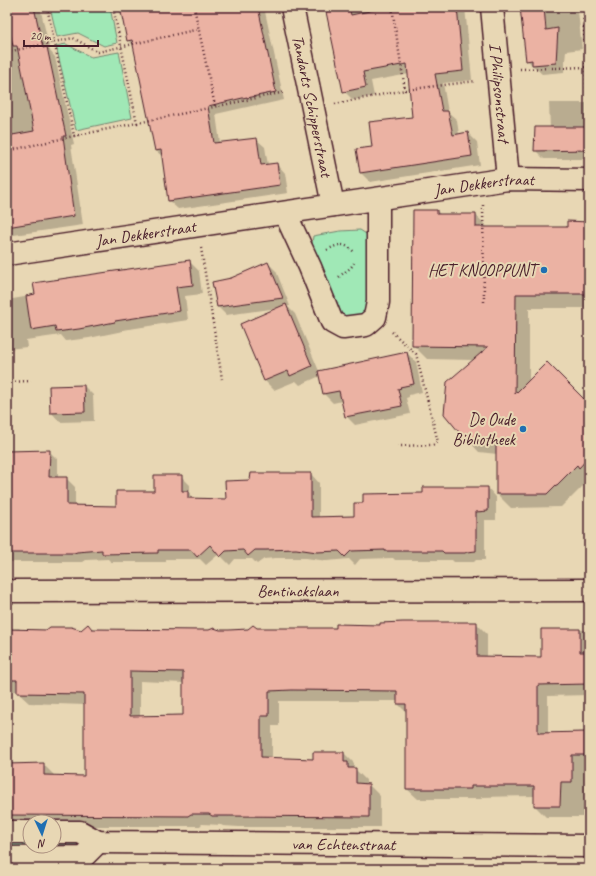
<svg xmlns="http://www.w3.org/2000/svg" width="596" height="876" font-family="Caveat,sans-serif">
<rect width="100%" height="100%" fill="#e8d7b4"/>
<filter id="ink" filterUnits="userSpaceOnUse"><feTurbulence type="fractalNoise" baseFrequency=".025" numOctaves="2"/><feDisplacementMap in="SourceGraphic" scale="8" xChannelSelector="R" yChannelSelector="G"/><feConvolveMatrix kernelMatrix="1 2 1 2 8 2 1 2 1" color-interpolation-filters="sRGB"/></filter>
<g filter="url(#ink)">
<g fill="#a0e8b6" stroke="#758470">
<polygon points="50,7 110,7 117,43 104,46 78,33 57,37"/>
<polygon points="66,44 91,57 119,52 132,118 76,130 56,46"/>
<polygon points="360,230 374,239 376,312 355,325 340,315 311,252 313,236 340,231"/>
<polygon points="7,841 30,842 30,846 54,846 54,842 81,842 82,849 7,849"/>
</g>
<g fill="#0003" fill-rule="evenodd">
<polygon points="7,7 40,7 50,51 55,57 74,144 71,145 83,225 7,236"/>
<polygon points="121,7 264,7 284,100 257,106 256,105 216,114 220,143 256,139 265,147 268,165 277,164 285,173 288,193 178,209 169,201 163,157 156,151 134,46 128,40"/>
<polygon points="326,7 465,7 472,80 443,83 448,112 457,120 459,135 468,133 477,142 480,165 370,182 361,173 357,150 374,148 413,118 409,74 371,81 374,96 353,100 344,91"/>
<polygon points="521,7 589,7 589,11 578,11 582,49 566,51 564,72 542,74 527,60"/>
<polygon points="549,103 589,103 589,159 544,159 535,150 550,128"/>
<polygon points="437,211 441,215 476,215 488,228 568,228 589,223 589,308 529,308 529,382 587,404 587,362 589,362 589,480 571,498 570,498 561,507 511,508 497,494 497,454 479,452 465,437 474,360 427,359 413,345"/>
<polygon points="190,262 199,271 202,294 185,296 188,320 123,330 123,331 89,338 66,341 61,335 26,340 27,347 7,349 7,300 36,295"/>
<polygon points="268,263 276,271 290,306 287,306 295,314 319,371 407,353 416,362 422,392 409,395 409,397 406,398 410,414 355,425 346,416 342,401 333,403 324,394 320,376 300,385 296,381 274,390 265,381 241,324 278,308 226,315 218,307 231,279"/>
<polygon points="84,386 93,395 94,421 60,422 51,412"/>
<polygon points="49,451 58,460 58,478 66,478 75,487 75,506 117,507 155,492 181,476 190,485 190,495 195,499 227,500 251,481 311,474 319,483 319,518 355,517 424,494 488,488 496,497 496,520 485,520 485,560 476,560 474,562 454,562 452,560 395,560 393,558 360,559 355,565 349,559 327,561 306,558 276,558 264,559 257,564 252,559 235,559 230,565 219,554 206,565 200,559 166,559 166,562 111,562 108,559 86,560 83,562 7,562 7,468"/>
<path d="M476,623L487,634V658H542V630H589V695L548,696V734L584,733L589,738V817H546L535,806V796L481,797L482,799H418L407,789V713L398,704V701H279V726H272V758L314,760L343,752L354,763V769H355L366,780V785H369L380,796V827H239L223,826L221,825L202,824L200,826H54V822H30L7,825V764H43L54,775V776L85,777V705L29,703L18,693V691H7V629L19,628L22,631H82L92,630L220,631L257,630L337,629L381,626ZM140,681L184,683V716L140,717Z"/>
</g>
<g fill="#ebb2a3" stroke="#4a1f2b" fill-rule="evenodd">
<polygon points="7,7 34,7 43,48 47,47 66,136 63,136 74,216 7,227 7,136 34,131 17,46 13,46 7,19"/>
<polygon points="120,7 258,7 276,92 247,98 247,97 208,106 214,143 257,138 261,165 277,163 280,185 168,201 161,150 155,151 132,40 127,41"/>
<polygon points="325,7 349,7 351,15 388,7 457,7 463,71 435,74 442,111 448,111 453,135 468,132 472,156 360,173 356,149 372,147 369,122 412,117 407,64 363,72 366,87 343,92"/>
<polygon points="520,7 544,7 546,30 558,28 556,63 532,65 532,60 526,61"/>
<polygon points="535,127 589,127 589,150 534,151"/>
<polygon points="413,210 437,210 437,214 476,214 476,227 567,227 567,221 589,222 589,294 516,294 515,394 547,362 589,404 589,457 579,468 577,465 557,485 556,485 547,494 496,494 496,441 464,438 444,414 447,382 488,347 412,346"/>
<polygon points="190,260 193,285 176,287 180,311 115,321 115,322 79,329 56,332 55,326 31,330 26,296 35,294 33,283"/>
<polygon points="268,262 283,298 217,307 212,282 231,278"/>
<polygon points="286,304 312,366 290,376 288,371 264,381 240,324"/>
<polygon points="407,352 414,384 400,387 401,388 398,389 402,406 345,417 339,391 323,394 318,371"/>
<polygon points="84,385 85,412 50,413 49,386"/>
<polygon points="50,450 49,477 67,477 67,505 116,506 116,491 154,491 154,475 182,475 182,491 188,491 188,498 226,499 225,481 250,480 251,473 311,473 311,517 354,516 354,503 363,503 363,494 423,493 423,487 488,487 488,511 476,512 476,551 467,552 465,553 444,553 442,551 385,551 385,550 351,551 345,557 339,551 317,552 296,549 266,550 255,550 248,556 243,550 226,551 220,557 210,545 197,557 191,550 158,550 158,553 102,554 102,550 77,552 74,553 7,553 7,451"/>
<path d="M403,622H477V656L541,657V629H580V652H589V684L538,685V733L585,732V755H572V782H561L560,806H534V786H471V789H406V704H397V691L292,690L269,691V716H261V757L313,759V752H344V762H348V768H356V783L369,784V817L227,816H212L209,814H191L188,816L7,815V764L44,763V775L84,776V694L17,693V680H7V629L46,630L50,627H71L81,630L88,624L92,629L204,630H209L214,628L220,630H229L248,629L253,625L257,628H336V624L380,625V623ZM130,671L183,672V715L130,716Z"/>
</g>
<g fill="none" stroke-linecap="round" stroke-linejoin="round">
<g stroke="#4a1f2b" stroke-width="25">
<g id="minor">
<path id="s1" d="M292,7L333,205"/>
<path id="s2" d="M492,7L508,179"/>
<polyline points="285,213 310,267 332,322 343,328 366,325 375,317 378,302 378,199"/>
<path id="s3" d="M7,254L508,179L589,180"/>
<path id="s4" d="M7,591L589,590"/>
<polyline points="7,832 30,832"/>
<path id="s5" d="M54,832H80L98,842L589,846"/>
<polyline points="7,858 83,857 98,842"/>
</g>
</g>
<g stroke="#4a1f2b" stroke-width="2.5" stroke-dasharray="1 3" stroke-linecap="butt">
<polyline points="47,7 74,136 137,123 113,7"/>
<polyline points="194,7 215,106"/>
<polyline points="392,7 405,90 476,81"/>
<polyline points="583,7 587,94 589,94"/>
<polyline points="7,52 73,38 98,52 199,29"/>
<polyline points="520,69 586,67"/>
<polyline points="335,104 405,90"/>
<polyline points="137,123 285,92"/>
<polyline points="7,151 74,136"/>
<polyline points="483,205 484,302"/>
<polyline points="201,248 222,379"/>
<path d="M327,250C338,244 345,242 354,252"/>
<path d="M339,277C344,272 351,269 354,263"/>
<polyline points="392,332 416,354 438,442 433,445 398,446"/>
<polyline points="7,382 31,381"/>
</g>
<use href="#minor" stroke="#e8d7b4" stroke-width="22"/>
</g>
</g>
<g fill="#1f6fb2" stroke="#e8d7b4" stroke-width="1.5">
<circle cx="544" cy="270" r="4"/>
<circle cx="523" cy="429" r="4"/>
</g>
<g text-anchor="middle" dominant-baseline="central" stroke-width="4" stroke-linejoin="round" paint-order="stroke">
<g font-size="17" fill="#4a1f2b" stroke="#e8d7b4">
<text stroke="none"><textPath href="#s2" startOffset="86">I Philipsonstraat</textPath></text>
<text stroke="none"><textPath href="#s1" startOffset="101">Tandarts Schipperstraat</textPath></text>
<text stroke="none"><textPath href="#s3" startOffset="482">Jan Dekkerstraat</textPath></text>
<text stroke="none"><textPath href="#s3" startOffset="140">Jan Dekkerstraat</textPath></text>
<text stroke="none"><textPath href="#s4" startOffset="291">Bentinckslaan</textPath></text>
<text stroke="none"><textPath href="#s5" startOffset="292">van Echtenstraat</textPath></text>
</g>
<g font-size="17" fill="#4a1f2b" stroke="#e8d7b4" text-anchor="end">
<text x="536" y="270">HET KNOOPPUNT</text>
<text x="515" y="419">De Oude<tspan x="515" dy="20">Bibliotheek</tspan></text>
</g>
</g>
<rect width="596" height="876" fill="none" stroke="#e8d7b4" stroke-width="24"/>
<rect x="12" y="12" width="572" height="852" fill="none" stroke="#4a1f2b" stroke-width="1.5" filter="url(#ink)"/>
<g transform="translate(42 834) rotate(176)"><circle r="19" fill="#e8d7b4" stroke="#a98d7d"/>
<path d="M0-3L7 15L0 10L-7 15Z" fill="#1f6fb2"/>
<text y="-6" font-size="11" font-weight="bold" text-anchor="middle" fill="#4a1f2b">N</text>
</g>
<path d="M24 40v6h74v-6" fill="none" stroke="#4a1f2b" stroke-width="2"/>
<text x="30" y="40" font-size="12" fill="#4a1f2b" stroke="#e8d7b4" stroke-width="3" paint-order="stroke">20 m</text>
</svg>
